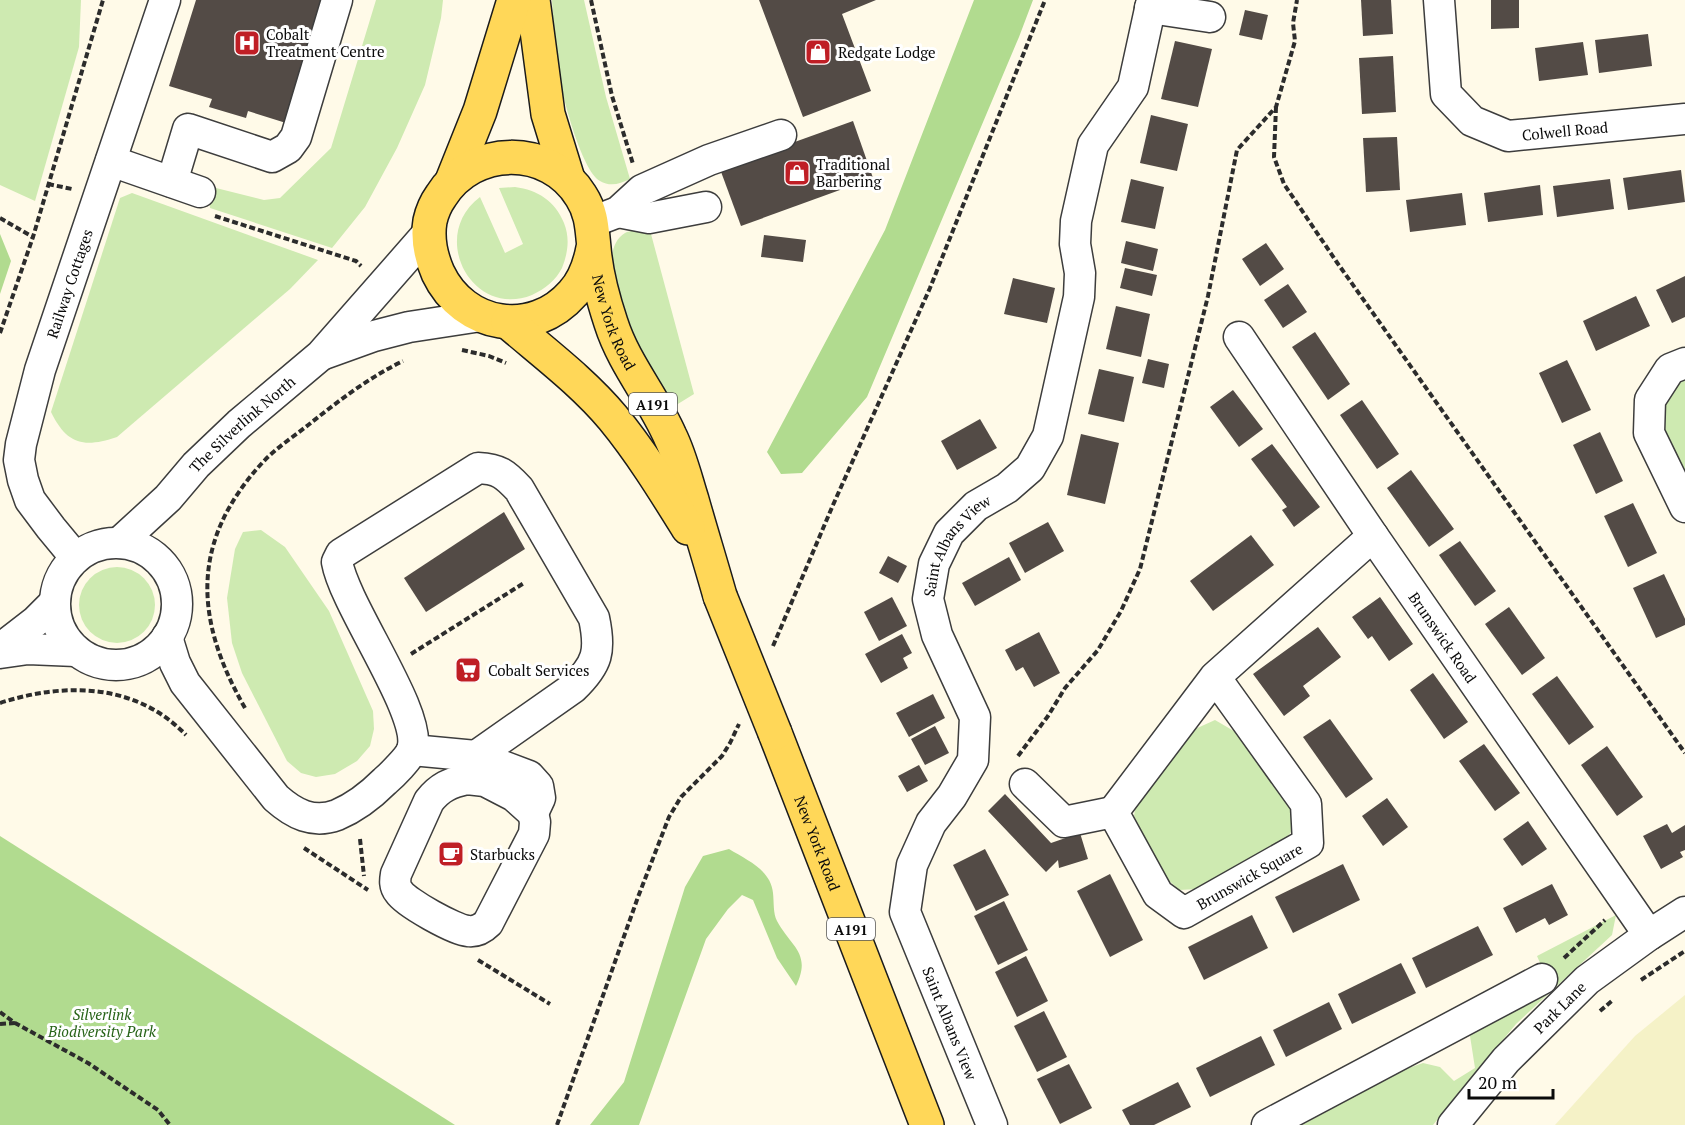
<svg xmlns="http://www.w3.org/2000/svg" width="1685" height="1125" font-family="'PT Serif',serif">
<rect width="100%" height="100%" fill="#fffae8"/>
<polygon fill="#f5f2c7" points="1685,995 1685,1125 1555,1125 1635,1036"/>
<g fill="#ceeab1">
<polygon points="0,0 81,0 79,47 35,201 0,185"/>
<polygon points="376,0 443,0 441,18 425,85 397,148 365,207 332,248 210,208 208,186 264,200 280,198 331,148"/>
<path d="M552,0H584L606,97L630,179C620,184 610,187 600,181C581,170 561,92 558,69C555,46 553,23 552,0Z"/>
<path d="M515,187C538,190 555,201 564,223C570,238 568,253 562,268C556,280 545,289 532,295C472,319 428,236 480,197L505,253L523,244L499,188Z"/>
<path d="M132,193L318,260L290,289L117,437C84,448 67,445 51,412L120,198Z"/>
<path d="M643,230L651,234L694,394L673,407C656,376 582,260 625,233C630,230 638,231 643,230Z"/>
<path d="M1685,377V480C1665,437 1646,415 1685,377Z"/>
<polygon points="261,530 285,547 329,611 373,711 374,729 370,746 357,761 335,774 316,777 301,773 287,761 242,673 232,643 227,598 235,549 243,532"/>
<circle cx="117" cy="605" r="38"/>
<polygon points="1215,720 1239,734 1291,805 1294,828 1282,844 1198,889 1179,890 1163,875 1134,816 1137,797 1193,730"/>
<polygon points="1616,915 1612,935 1516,1024 1433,1125 1302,1125 1403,1070 1423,1063 1440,1067 1454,1081 1475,1068 1470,1036 1482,1019 1548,981 1537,956"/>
</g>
<g fill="#b1db8f">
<polygon points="974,0 1033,0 1019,37 867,397 802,473 781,474 767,452 885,230"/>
<polygon points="0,234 11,261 0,294"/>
<polygon points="0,836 455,1125 0,1125"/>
<path d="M729,849C747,860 771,870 773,893C774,901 773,914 777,921C791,947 812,953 796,986L777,958L753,900L742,895L728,909L706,939L639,1125H590L624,1082L685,887L703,856Z"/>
</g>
<g fill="#534b46">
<polygon points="196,0 325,0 286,123 248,111 246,118 209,107 212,99 169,86"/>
<polygon points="759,0 876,0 842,14 871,91 803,117"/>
<polygon points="1361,0 1391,0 1393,34 1363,36"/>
<polygon points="1491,0 1519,0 1519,28 1491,29"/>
<polygon points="1245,10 1268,15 1262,40 1239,35"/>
<polygon points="1648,34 1652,66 1599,73 1595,40"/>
<polygon points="1175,41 1212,49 1198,107 1161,99"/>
<polygon points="1583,42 1588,75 1539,81 1535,48"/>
<polygon points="1393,56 1396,112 1362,114 1359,58"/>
<polygon points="1151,115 1188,124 1177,171 1140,163"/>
<polygon points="853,121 873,178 741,226 720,169"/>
<polygon points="1397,137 1400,190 1366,192 1363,138"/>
<polygon points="1681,170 1685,202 1628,210 1623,178"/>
<polygon points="1131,179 1164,187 1155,229 1121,222"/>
<polygon points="1610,179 1614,209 1557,217 1553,186"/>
<polygon points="1540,185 1543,215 1488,222 1484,193"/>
<polygon points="1462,193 1466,225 1410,232 1406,200"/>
<polygon points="764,235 806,240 803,262 761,257"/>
<polygon points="1126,241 1158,249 1153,271 1121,263"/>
<polygon points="1266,243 1284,269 1260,286 1242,259"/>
<polygon points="1125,268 1157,275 1152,296 1120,288"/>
<polygon points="1685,276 1685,317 1672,323 1656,290"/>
<polygon points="1013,278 1055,288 1047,323 1004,314"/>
<polygon points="1288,284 1307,312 1283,328 1264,300"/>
<polygon points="1636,296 1650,326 1596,351 1583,321"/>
<polygon points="1116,306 1150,314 1141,357 1106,349"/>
<polygon points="1315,332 1350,384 1328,400 1292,347"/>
<polygon points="1148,359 1169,364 1164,388 1142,383"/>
<polygon points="1567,360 1591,410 1562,423 1539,373"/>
<polygon points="1099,369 1134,377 1124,422 1088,414"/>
<polygon points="1233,390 1263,429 1239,447 1210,407"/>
<polygon points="1362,400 1399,454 1377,469 1340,415"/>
<polygon points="980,419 997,448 957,470 941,441"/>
<polygon points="1600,432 1623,481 1596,494 1573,445"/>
<polygon points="1081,434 1119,443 1105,504 1067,495"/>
<polygon points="1272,444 1320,507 1294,527 1282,510 1287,507 1251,459"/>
<polygon points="1411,470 1454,529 1429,547 1387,488"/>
<polygon points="1633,503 1657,553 1628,567 1604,516"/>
<polygon points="504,512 525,549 426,612 404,578"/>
<polygon points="1048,522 1064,551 1025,573 1009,543"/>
<polygon points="1251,535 1274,565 1213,611 1190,581"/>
<polygon points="1460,541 1496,591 1475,606 1439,555"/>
<polygon points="888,556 907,566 898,583 879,573"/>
<polygon points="1009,557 1021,580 975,606 962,583"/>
<polygon points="1664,574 1685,619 1685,625 1656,638 1633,588"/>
<polygon points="892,597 907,626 879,641 864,612"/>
<polygon points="1380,597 1413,644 1389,661 1372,636 1368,639 1352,617"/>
<polygon points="1509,607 1545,658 1522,675 1485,624"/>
<polygon points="1318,627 1341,657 1303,686 1310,696 1284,716 1253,674"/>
<polygon points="1039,632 1060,673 1034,687 1023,667 1016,671 1005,650"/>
<polygon points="902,634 912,653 903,658 908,668 881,683 865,654"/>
<polygon points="1433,673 1468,722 1444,739 1410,690"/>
<polygon points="1557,676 1594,727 1569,745 1532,694"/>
<polygon points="933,694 945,718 909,737 896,713"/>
<polygon points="1330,719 1373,779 1346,798 1303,737"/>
<polygon points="935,726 949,753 925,765 911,739"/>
<polygon points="1484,744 1520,793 1495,811 1459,761"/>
<polygon points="1607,746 1643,797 1617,816 1581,765"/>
<polygon points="919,765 928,781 907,792 898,776"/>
<polygon points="1005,794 1051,843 1080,833 1088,859 1059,868 1058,860 1046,872 988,811"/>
<polygon points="1387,798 1408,827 1383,846 1362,816"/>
<polygon points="1528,821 1547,849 1522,866 1503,839"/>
<polygon points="1667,824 1672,833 1685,825 1685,850 1680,852 1683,857 1661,869 1643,836"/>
<polygon points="985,849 1009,895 976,911 953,865"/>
<polygon points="1343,864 1360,900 1293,933 1275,897"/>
<polygon points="1110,874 1143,940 1110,957 1077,891"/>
<polygon points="1552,884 1568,915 1549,925 1545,918 1516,933 1503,908"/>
<polygon points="1004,901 1028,950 998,965 974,916"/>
<polygon points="1252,915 1268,948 1204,980 1188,947"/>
<polygon points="1478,926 1493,955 1426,988 1412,958"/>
<polygon points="1026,956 1048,1001 1017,1017 995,972"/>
<polygon points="1401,963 1416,993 1352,1024 1338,994"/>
<polygon points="1329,1002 1342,1029 1286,1057 1273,1030"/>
<polygon points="1044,1011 1067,1057 1037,1072 1014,1026"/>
<polygon points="1261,1036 1275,1065 1210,1097 1196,1068"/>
<polygon points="1069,1064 1092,1108 1060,1124 1037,1079"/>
<polygon points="1178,1082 1191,1107 1154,1125 1130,1125 1122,1110"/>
</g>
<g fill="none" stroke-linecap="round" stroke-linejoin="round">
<g stroke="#3d3d3d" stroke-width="33">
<g id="minor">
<path id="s1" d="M1439,0L1446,94L1472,121L1508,136L1685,119"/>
<polyline points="1150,8 1210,17"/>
<polyline points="111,161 200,192"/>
<polyline points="172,182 188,129 272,157 288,148 296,137 337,0"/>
<polyline points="618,212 649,218 706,207"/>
<polyline points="592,222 618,212 642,190 709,160 781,135"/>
<path id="s2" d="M1239,337L1373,536L1649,935"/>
<polyline points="324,354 374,336 409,327 481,316"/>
<polyline points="1685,363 1670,369 1650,400 1649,433 1685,507"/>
<path id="s3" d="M120,542L168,498L196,465L239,424L321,355L428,233"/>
<circle cx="116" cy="604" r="61"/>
<path id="s4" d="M75,557L51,528L30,500L23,480L19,460L21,444L40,370L165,0"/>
<path d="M167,637L175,663L185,683L276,798C294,814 313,824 337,815C356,807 371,795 385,781C392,775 409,758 412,750C424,715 345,607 337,562L341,554L478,468C499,469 505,474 519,489L594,618C601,651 598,664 573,688L476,756"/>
<polyline points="0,649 36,621 54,603"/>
<polyline points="0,653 28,649 76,651"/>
<path id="s5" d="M1215,677L1113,812L1158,894L1184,913L1308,843L1306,804L1215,677L1373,536"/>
<polyline points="412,750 476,756 529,776 538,786 540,798 533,813"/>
<path d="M467,779L485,781L514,796L533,813L535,822L534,834L488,923C482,929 476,932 468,931C455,930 406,903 399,892C394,886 395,880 396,874L429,801C440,787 450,783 467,779Z"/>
<polyline points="1025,784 1064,822 1113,812"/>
<path id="s6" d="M992,1125L905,912L912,865L931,823L952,796L973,760L975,717L937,635L928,599L934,564L949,533L976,506L1007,488L1030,468L1048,436L1079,297L1080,273L1075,244L1076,221L1093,145L1133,87L1152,0"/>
<polyline points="1267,1125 1542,979"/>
<path id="s7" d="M1453,1125L1506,1060L1587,980L1649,935L1685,912"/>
</g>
</g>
<g stroke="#1b1b1b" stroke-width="36">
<g id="major">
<polyline points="533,0 548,114 568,179"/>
<polyline points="452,181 480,111 514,0"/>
<path id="s8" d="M593,248C590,264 585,280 573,293C533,339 464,328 438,273C431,257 427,239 430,221C432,212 436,203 441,196C473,145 549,144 581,196C592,213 592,229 594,248C596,273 603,299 611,323C624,364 653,397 670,436C680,456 685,478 692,500C701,532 711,564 720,596"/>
<path d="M508,322C544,353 583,382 613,418C641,452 665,491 688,528"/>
<path id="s9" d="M775,733L927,1125"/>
</g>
</g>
<g stroke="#2c2c2c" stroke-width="4" stroke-dasharray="6 3" stroke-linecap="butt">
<polyline points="591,0 612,96 633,164"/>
<polyline points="1276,107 1274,157 1284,184 1336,261 1685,753"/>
<polyline points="48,184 72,189"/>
<polyline points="215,216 356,261 361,266"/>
<polyline points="0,218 33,237"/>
<polyline points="0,333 33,237 103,0"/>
<polyline points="462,350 489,356 506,363"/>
<polyline points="773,646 833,505 930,288 1045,0"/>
<polyline points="411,654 524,583"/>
<path d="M0,703C65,682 136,683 186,735"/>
<path d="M245,708C194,619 190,541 263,462C277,447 296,435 312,422C341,399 370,377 403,361"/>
<polyline points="1018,756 1048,716 1065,688 1098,650 1121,611 1140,569 1208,296 1237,150 1276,107 1295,41 1293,23 1297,0"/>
<polyline points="360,839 364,876"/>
<polyline points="304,848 368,890"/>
<polyline points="1564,958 1605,920"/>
<polyline points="478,960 550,1004"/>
<polyline points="1641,980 1685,951"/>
<polyline points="1600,1011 1613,1000"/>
<polyline points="0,1012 15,1023 88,1063 158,1110 170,1125"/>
<polyline points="0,1024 15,1023"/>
<polyline points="557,1125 638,897 669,817 681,797 722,756 730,743 739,724"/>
</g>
<use href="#minor" stroke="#fff" stroke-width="30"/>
<use href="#major" stroke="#ffd758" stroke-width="33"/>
<g stroke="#1b1b1b" stroke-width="36" stroke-linecap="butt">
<polyline id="major-bridge" points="720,596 775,733"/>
</g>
<use href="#major-bridge" stroke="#ffd758" stroke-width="33"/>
</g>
<defs>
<g id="hospital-square" transform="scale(1.35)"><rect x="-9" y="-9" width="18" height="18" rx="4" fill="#bf1e25" stroke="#fff"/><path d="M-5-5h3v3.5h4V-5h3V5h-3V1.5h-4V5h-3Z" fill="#fff"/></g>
<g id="shop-square" transform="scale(1.35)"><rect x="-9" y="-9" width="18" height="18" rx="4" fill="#bf1e25" stroke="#fff"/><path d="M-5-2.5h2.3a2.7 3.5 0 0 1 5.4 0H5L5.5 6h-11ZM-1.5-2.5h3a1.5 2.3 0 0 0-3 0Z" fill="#fff"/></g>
<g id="supermarket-square" transform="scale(1.35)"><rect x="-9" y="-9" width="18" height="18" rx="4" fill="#bf1e25" stroke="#fff"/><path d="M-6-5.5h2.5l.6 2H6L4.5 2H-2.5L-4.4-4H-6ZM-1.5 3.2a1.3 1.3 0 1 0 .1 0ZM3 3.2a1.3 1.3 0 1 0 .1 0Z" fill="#fff"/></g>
<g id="cafe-square" transform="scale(1.35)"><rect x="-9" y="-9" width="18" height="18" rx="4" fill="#bf1e25" stroke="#fff"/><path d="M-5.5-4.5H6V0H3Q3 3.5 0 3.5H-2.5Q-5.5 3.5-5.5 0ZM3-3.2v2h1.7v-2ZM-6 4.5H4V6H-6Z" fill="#fff"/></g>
</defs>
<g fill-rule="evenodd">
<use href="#hospital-square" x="247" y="43"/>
<use href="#shop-square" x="818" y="52"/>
<use href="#shop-square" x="797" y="173"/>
<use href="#supermarket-square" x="468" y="670"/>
<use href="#cafe-square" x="451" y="854"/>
</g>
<g text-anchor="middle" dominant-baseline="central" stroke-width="6" stroke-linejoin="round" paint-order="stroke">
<g fill="#fff" stroke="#545454" stroke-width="1.5">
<rect x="629" y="393" width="48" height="22" rx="4.5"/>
<rect x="827" y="918" width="48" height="22" rx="4.5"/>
</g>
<g font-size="14" font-weight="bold" fill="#0a0a0a">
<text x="653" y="404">A191</text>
<text x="851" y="929">A191</text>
</g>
<g font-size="15" fill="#0a0a0a" stroke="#fff" text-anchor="start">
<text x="266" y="34">Cobalt<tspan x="266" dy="17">Treatment Centre</tspan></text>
<text x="838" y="52">Redgate Lodge</text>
<text x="816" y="164">Traditional<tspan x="816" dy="17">Barbering</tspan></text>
<text x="488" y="670">Cobalt Services</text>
<text x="470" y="854">Starbucks</text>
</g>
<g font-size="15" fill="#0a0a0a" stroke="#fff">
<text stroke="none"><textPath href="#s1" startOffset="228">Colwell Road</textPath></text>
<text stroke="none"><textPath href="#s4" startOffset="298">Railway Cottages</textPath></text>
<text stroke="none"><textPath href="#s8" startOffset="592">New York Road</textPath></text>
<text stroke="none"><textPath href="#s3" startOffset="170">The Silverlink North</textPath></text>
<text stroke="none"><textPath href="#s6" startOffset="633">Saint Albans View</textPath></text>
<text stroke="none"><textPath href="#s2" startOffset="363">Brunswick Road</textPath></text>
<text stroke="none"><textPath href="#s9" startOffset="118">New York Road</textPath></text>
<text stroke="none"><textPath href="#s5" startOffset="370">Brunswick Square</textPath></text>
<text stroke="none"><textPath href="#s7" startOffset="159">Park Lane</textPath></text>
<text transform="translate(950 1023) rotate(68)">Saint Albans View</text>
</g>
<g font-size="15" font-style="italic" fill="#286419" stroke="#fff">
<text x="102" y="1014">Silverlink<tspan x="102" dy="17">Biodiversity Park</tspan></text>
</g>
</g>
<path d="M1469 1089v9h84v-9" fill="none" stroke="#0a0a0a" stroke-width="3"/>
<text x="1478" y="1089" font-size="18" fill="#0a0a0a" stroke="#ffffff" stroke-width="4.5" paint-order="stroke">20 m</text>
</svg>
